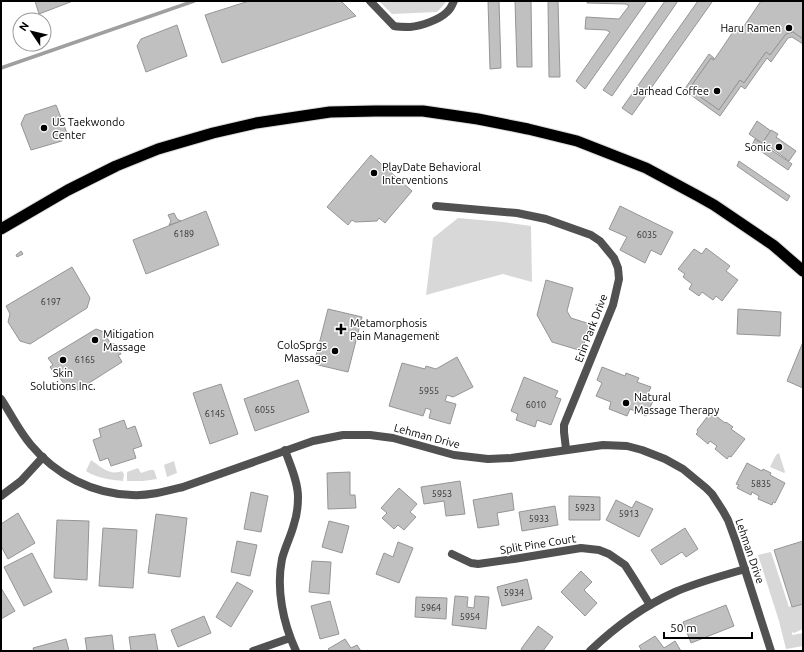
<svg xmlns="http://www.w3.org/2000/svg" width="804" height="652" font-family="Ubuntu,sans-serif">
<rect width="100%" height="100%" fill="#fff"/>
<g fill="#d8d8d8">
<polygon points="379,1 447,1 437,12 392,14"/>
<polygon points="458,218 503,222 531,226 532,282 503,274 426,295 433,238"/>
<polygon points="779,453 785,472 784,473 770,467 776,455"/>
<path d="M91,460C101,467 110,476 122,471L124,474L123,481C111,480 97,478 86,471Z"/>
<polygon points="174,461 177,473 167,477 164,465"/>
<polygon points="138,468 141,473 150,470 154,470 157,479 143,481 127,481 127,472"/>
<polygon points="771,552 789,607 791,606 792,607 803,604 803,629 794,633 792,632 792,635 803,633 803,646 786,649 779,621 758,555"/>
</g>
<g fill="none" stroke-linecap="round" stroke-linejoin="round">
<polyline stroke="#9f9f9f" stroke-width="3.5" points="1,68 194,1"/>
</g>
<g fill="#c0c0c0" stroke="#959595">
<polygon points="35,1 73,1 39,14"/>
<polygon points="249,1 341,1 356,16 222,63 205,15"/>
<polygon points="488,1 499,1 501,68 490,69"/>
<polygon points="515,1 531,1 532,67 517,67"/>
<polygon points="548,1 558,1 560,77 549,77"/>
<polygon points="587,1 647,1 585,89 576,81 610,32 606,30 585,29 586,17 619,19 629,6 626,4 587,3"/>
<polygon points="665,1 678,1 612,96 603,90"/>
<polygon points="698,1 710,1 712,2 632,115 622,108"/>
<polygon points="761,1 803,1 803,39 793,32 786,34 770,55 766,52 744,83 740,80 719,110 689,89 711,58 714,60 735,29 740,32"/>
<polygon points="177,25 187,56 146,72 137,46 141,39"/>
<polygon points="793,32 803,39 803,44 792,37 788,38 771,62 767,58 745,89 741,86 720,116 684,90 709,54 714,58 714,60 711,58 689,89 719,110 740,80 744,83 766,52 770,55 786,34"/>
<polygon points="56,105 67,133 62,141 31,150 21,124 25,115"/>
<polygon points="757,121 771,131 762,143 749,134"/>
<polygon points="771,130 778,134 776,137 796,151 789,161 763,142"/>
<polygon points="755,139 792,164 788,170 752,145"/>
<polygon points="371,155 412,191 385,223 379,218 377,221 355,222 352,220 348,225 327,207"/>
<polygon points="739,161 790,196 787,201 737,166"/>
<polygon points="620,206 673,232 661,255 651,250 645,263 620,250 627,237 609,229"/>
<polygon points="206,211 219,245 146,274 133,240"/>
<polygon points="174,213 177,219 181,221 169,225 171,221 168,215"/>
<polygon points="706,248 730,266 726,271 738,280 722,301 716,296 713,300 702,292 699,296 689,289 692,284 683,277 685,274 678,269 694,249 702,254"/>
<polygon points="21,251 23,254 17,257 16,255"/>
<polygon points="72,267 90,298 87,308 30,344 20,341 8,322 10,314 6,306"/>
<polygon points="546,280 573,288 567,311 571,318 590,324 582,351 552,342 537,315"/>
<polygon points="328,309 362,317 348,372 314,364"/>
<polygon points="738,309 781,312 780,336 737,334"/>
<polygon points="96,329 104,332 110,343 115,344 121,354 118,355 122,362 78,390 66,387 60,378 57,377 50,367 53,365 48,358"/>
<polygon points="438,331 439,338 435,339 434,332"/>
<polygon points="803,342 803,388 787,381"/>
<polygon points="457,357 473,387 453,397 447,395 445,401 456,404 450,424 429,418 431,410 426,408 423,416 389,406 402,363 425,369 426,366 436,369"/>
<polygon points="602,367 625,376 626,373 639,378 637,382 651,387 646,398 653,401 646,416 630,409 627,416 609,409 611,402 596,396 602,383 597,380"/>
<polygon points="524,377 558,391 555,397 561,399 551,425 537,420 535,427 516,420 518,414 511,411"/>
<polygon points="298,380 309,412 255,431 244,399"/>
<polygon points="221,384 238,434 210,444 193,393"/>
<polygon points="711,412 725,423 726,422 733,427 731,429 745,439 731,457 729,456 727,459 715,449 717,446 710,441 708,444 696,434 698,432 697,430"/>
<polygon points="124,420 127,429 135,426 142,446 133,449 136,458 111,466 108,458 100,461 93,440 101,437 99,429"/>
<polygon points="747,463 762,471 763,469 771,473 770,475 785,483 775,503 773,502 772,505 758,499 759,496 752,492 751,495 737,488 739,485 736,484"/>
<polygon points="350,472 350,495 355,495 356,508 328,509 327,473"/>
<polygon points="460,481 465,514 446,516 444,501 424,504 421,487"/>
<polygon points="399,488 417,504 410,512 416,517 404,530 398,525 394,529 382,518 387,513 381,508"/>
<polygon points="251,492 268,496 261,532 244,529"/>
<polygon points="512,493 514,510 497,513 499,525 478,528 473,500"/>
<polygon points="569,496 600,497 600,520 569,520"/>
<polygon points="616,500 632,508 636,501 653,509 639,537 606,520"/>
<polygon points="555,506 558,525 522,531 519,512"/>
<polygon points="18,513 35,543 8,559 1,546 1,524"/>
<polygon points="156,514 187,518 180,577 148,573"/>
<polygon points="57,520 89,521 87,580 54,578"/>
<polygon points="329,521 349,526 342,553 322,547"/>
<polygon points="103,528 137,530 133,588 99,586"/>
<polygon points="685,528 698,549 686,557 682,552 661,565 651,550"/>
<polygon points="237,541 257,545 250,576 231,572"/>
<polygon points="803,541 803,604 792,607 774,550"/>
<polygon points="398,542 413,548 399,583 376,574 384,553 393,557"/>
<polygon points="32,553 52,592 24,606 4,567"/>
<polygon points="312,561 331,562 329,594 309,592"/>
<polygon points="581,571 592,582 584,590 597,603 585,616 561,592"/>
<polygon points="527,579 532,599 502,606 497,587"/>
<polygon points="237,582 253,591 231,627 216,617"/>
<polygon points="1,588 15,611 1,619"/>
<polygon points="455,596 468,597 467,607 474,608 475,596 489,597 486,629 452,625"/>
<polygon points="416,597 447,598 446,619 415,617"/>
<polygon points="330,601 339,634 320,639 311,606"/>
<polygon points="726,605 734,626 691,643 683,622"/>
<polygon points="204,616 211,633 178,647 171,630"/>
<polygon points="538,626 553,637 543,651 524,651 521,649"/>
<polygon points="155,634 158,651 131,651 129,637"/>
<polygon points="112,635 114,651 87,651 85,638"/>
<polygon points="655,636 664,648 675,641 681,651 642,651 639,646"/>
<polygon points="66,639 69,651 34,651 33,648"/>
<polygon points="345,639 351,648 357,645 361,651 330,651 328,649"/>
</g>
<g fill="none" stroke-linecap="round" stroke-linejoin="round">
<g stroke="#dbdbdb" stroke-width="13">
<polyline id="trunk" points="1,229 68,190 116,166 158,149 213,133 256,123 330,112 375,111 423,111 478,119 528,129 577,141 646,168 698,196 714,205 773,245 803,271"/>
</g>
<g stroke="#515151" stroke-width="8">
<path d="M370,1L394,26C399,27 404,27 410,27C421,26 439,20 447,12C451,9 452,5 454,1"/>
<polyline points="436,206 517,213 546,219 591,235 600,241 614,258 618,268 619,279 613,305 564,425 564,432 566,449"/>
<path d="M1,399C11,414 19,431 31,445C56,475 93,494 132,495C149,496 167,491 183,487L313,441L343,435H370L393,438L454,455L488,459L511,458L603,445L627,446L642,450L665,459L683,469L706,488L712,494L723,511L728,520L736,542L771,651"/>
<path d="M285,450C290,465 298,481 298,497C298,506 297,515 294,524C291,536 285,547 282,559C276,589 283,623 296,651"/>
<polyline points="1,496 21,481 43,457"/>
<polyline points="452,554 471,563 478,564 514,559 581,548 599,550 609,554 625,565 634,579 650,605"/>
<polyline points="253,651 290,638"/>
<path d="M590,651C615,627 644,606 675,592C698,582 722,576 745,569"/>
</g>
<use href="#trunk" stroke="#000" stroke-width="11"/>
</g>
<g fill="#000" stroke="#fff" stroke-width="1.5">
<circle cx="789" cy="28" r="4"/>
<circle cx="717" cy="91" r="4"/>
<circle cx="44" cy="128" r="4"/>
<circle cx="779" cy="147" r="4"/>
<circle cx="374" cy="173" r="4"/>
<path d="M339 323h4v4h4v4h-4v4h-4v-4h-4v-4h4z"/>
<circle cx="95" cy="340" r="4"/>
<circle cx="335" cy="351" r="4"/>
<circle cx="63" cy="360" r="4"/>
<circle cx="626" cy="403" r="4"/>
</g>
<g text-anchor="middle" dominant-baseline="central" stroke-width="3" stroke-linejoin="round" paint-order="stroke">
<g font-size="9" fill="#303030">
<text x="184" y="234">6189</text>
<text x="647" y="235">6035</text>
<text x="51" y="302">6197</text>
<text x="85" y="360">6165</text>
<text x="429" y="391">5955</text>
<text x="536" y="405">6010</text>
<text x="265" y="410">6055</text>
<text x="215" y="414">6145</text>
<text x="761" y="484">5835</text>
<text x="442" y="494">5953</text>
<text x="585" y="508">5923</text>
<text x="629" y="514">5913</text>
<text x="539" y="519">5933</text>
<text x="514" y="593">5934</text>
<text x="431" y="608">5964</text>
<text x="470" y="617">5954</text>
</g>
<g font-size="11" fill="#000" stroke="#fff" text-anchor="start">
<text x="781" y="28" text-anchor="end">Haru Ramen</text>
<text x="709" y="91" text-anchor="end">Jarhead Coffee</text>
<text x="52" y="122">US Taekwondo<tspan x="52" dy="13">Center</tspan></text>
<text x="771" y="147" text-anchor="end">Sonic</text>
<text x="382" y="167">PlayDate Behavioral<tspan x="382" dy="13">Interventions</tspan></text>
<text x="350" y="323">Metamorphosis<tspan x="350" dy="13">Pain Management</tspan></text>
<text x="103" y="334">Mitigation<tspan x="103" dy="13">Massage</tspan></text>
<text x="327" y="345" text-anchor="end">ColoSprgs<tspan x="327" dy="13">Massage</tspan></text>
<text x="63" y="373" text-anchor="middle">Skin<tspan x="63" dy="13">Solutions Inc.</tspan></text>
<text x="634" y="397">Natural<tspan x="634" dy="13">Massage Therapy</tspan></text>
</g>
<g font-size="11" fill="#000" stroke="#fff">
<text transform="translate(591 328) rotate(-69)">Erin Park Drive</text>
<text transform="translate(427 436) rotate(15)">Lehman Drive</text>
<text transform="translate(538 544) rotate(-9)">Split Pine Court</text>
<text transform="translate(750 551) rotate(71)">Lehman Drive</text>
</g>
</g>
<rect width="804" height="652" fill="none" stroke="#000000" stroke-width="4"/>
<g transform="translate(32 32) rotate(305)"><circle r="19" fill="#ffffff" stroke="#999999"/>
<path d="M0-3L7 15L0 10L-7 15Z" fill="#000000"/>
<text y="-6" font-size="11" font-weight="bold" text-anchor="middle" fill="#000000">N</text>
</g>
<path d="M664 632v6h88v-6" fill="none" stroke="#000000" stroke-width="2"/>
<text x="670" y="632" font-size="12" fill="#000000" stroke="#ffffff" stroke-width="3" paint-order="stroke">50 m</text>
</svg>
